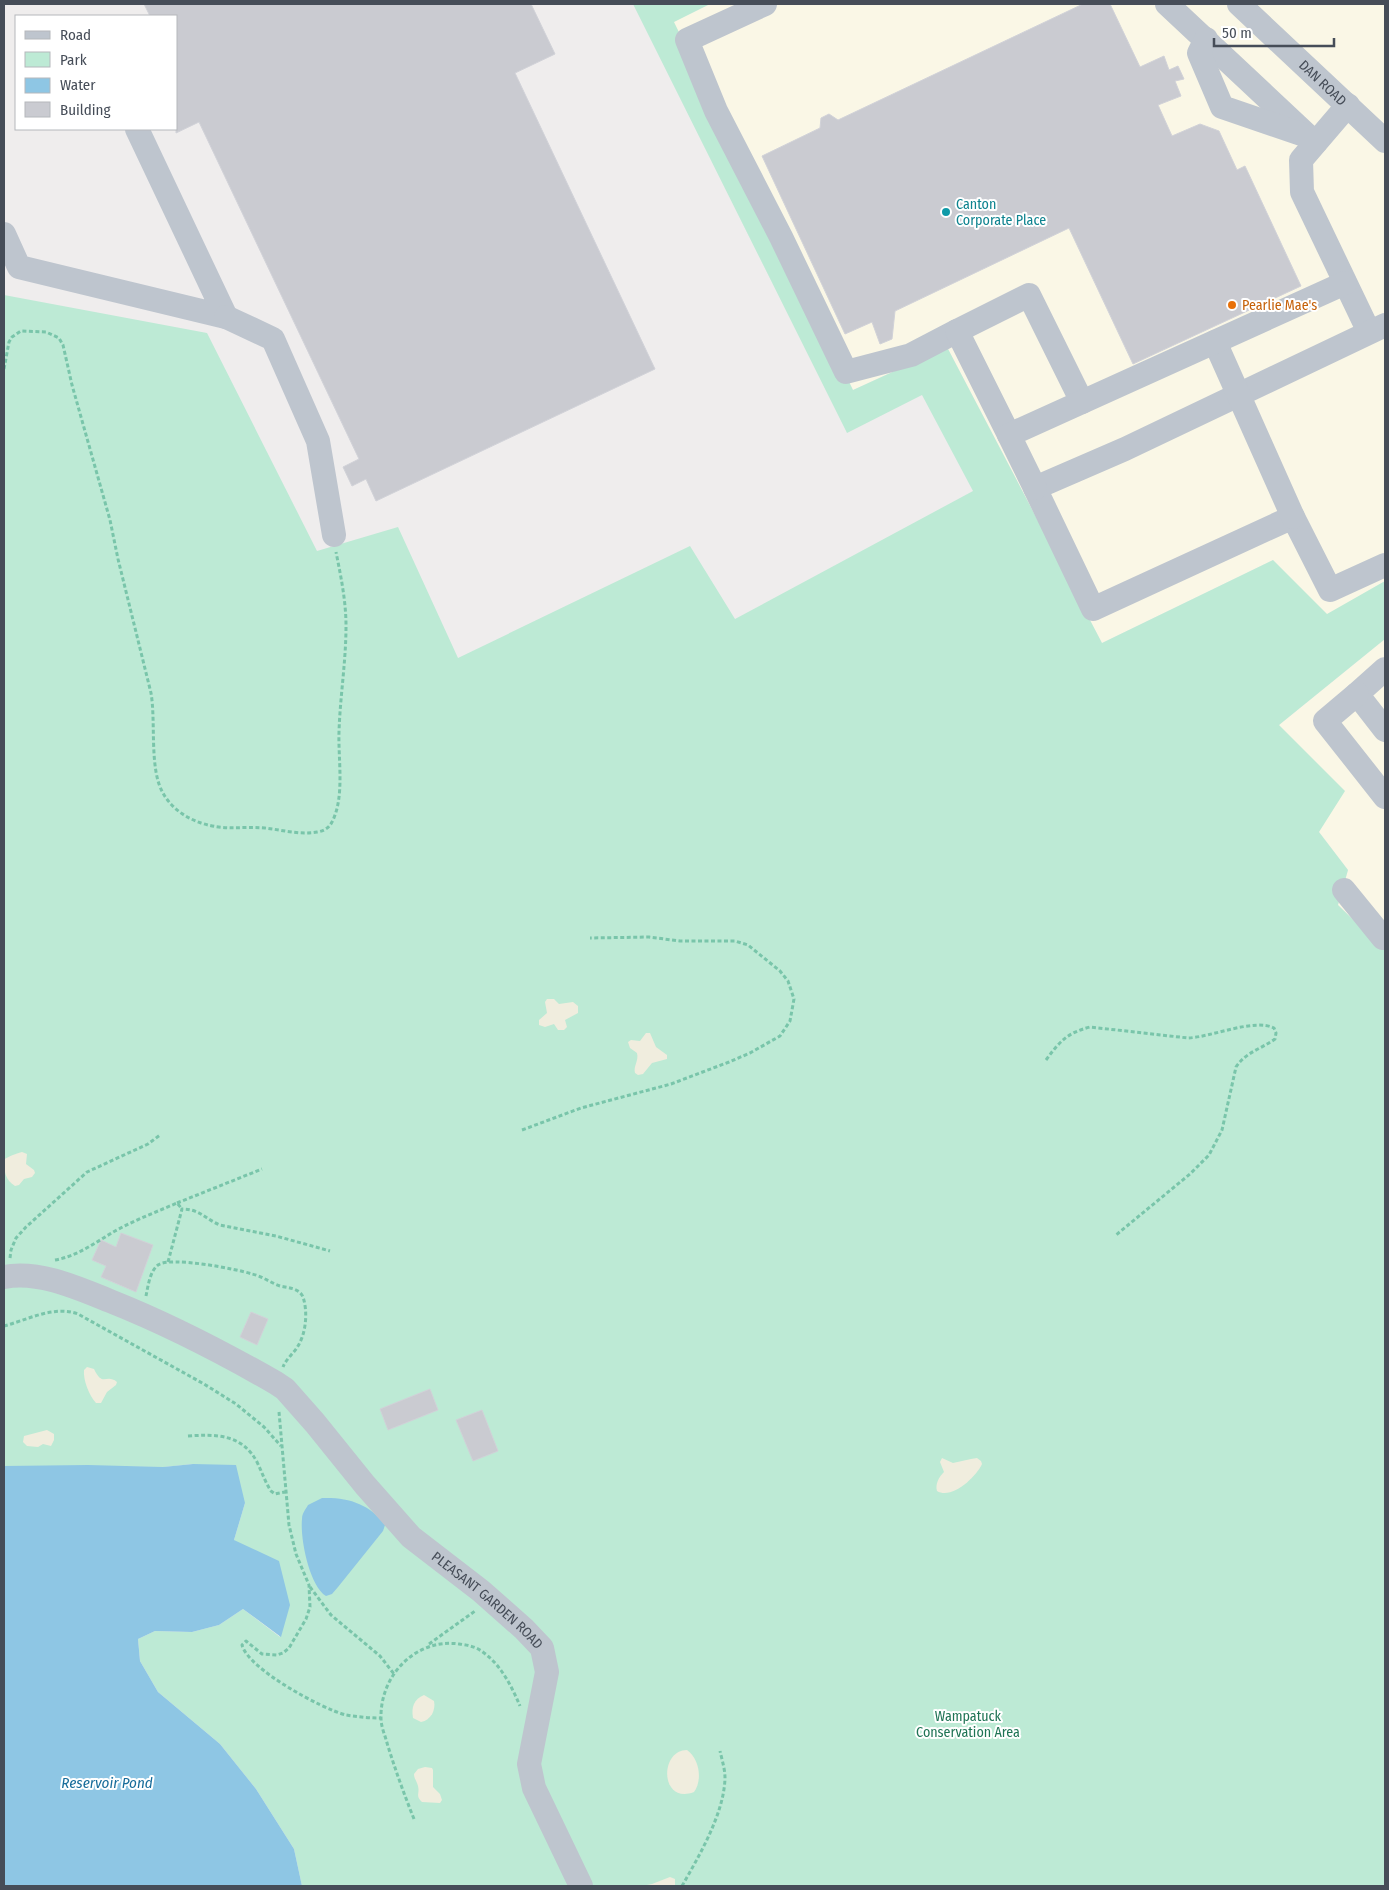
<svg xmlns="http://www.w3.org/2000/svg" width="1389" height="1890" font-family="'Fira Sans Condensed',sans-serif">
<rect width="100%" height="100%" fill="#efeded"/>
<g fill="#faf7e6">
<polygon points="710,4 1385,4 1385,581 1327,615 1273,560 1102,643 947,347 853,390 673,22"/>
<polygon points="1385,639 1385,944 1376,942 1338,905 1348,870 1319,832 1279,725"/>
</g>
<polygon fill="#bdead5" points="633,4 710,4 674,22 853,390 947,347 1102,643 1273,560 1327,614 1385,581 1385,639 1279,725 1345,791 1319,832 1348,870 1338,905 1376,942 1385,944 1385,1886 302,1886 294,1849 256,1789 220,1744 158,1692 140,1661 138,1639 155,1631 192,1632 219,1625 243,1609 280,1637 234,1540 245,1503 193,1464 164,1467 4,1466 4,295 207,333 317,551 398,527 458,658 690,546 735,619 973,491 922,395 847,433"/>
<g fill="#f0edde">
<polygon points="547,999 554,999 559,1004 573,1002 578,1006 578,1013 565,1020 567,1027 564,1030 558,1030 554,1024 545,1027 539,1025 539,1020 547,1013 545,1002"/>
<path d="M646,1033H650L656,1047L667,1055V1059L652,1063L643,1074L638,1075L635,1073C633,1066 639,1061 637,1053L630,1048L628,1042L631,1040L640,1041Z"/>
<path d="M22,1152L27,1154L26,1164L34,1170L35,1173L32,1177L24,1179L19,1185L15,1186C5,1180 4,1171 4,1160C6,1157 18,1153 22,1152Z"/>
<path d="M87,1367L94,1369C103,1388 106,1373 117,1382L116,1385L107,1392L101,1403H96C89,1395 83,1380 84,1370Z"/>
<polygon points="47,1430 54,1434 54,1440 51,1446 43,1444 38,1447 27,1446 23,1442 24,1436"/>
<path d="M942,1458L953,1463L971,1459L977,1458L981,1461L982,1464C976,1477 952,1500 937,1491C935,1484 939,1477 944,1472L940,1462Z"/>
<path d="M424,1695L434,1701C436,1710 431,1720 421,1722L413,1718C411,1707 414,1699 424,1695Z"/>
<path d="M687,1750C699,1758 703,1780 694,1792C660,1805 659,1750 687,1750Z"/>
<path d="M425,1767L432,1768L433,1770V1787L440,1794L442,1800L440,1803L422,1802C415,1796 420,1794 418,1786C417,1781 414,1779 414,1774L418,1769Z"/>
<polygon points="670,1877 675,1879 675,1886 642,1886 652,1884"/>
</g>
<g fill="#8ec6e4">
<polygon points="193,1464 236,1465 245,1503 234,1540 279,1561 290,1605 281,1637 243,1609 219,1625 192,1632 155,1631 138,1639 140,1661 158,1692 220,1744 256,1789 294,1849 302,1886 4,1886 4,1466 88,1465 163,1467"/>
<path d="M322,1498C348,1497 370,1504 385,1525L383,1531L338,1587L332,1594L326,1596C309,1585 300,1538 302,1519C302,1513 306,1509 308,1505Z"/>
</g>
<g fill="#cacbd1" stroke="#d1d2d8">
<polygon points="144,4 531,4 555,54 515,73 655,369 376,501 366,479 352,486 343,467 359,459 199,122 176,133 176,16 150,16"/>
<polygon points="1083,4 1110,4 1140,67 1164,56 1169,70 1178,66 1184,79 1175,81 1181,96 1158,105 1172,136 1200,124 1219,131 1237,170 1245,166 1301,286 1133,364 1069,228 895,311 892,339 880,344 872,322 845,334 762,156 820,128 821,118 829,114 838,120"/>
<polygon points="121,1233 153,1245 136,1292 101,1277 106,1266 92,1260 101,1240 116,1247"/>
<polygon points="251,1312 268,1319 257,1345 240,1337"/>
<polygon points="430,1389 438,1410 388,1430 380,1409"/>
<polygon points="482,1410 498,1451 473,1461 456,1420"/>
</g>
<g fill="none" stroke-linecap="round" stroke-linejoin="round">
<g stroke="#79c5aa" stroke-width="3" stroke-dasharray="4 2.5" stroke-linecap="butt">
<path d="M4,369L9,342L12,337L21,331L46,332L59,338L63,345L72,385L110,520L118,559L151,693C156,722 149,769 163,793C171,808 186,818 201,823C226,831 240,826 265,828C282,830 300,835 317,832C324,831 329,828 332,822C345,797 338,759 339,732C340,697 346,662 346,626C346,601 341,577 336,552"/>
<path d="M1046,1060C1060,1041 1067,1033 1090,1027L1188,1038C1212,1037 1254,1018 1274,1028L1276,1033L1275,1039C1261,1049 1246,1052 1236,1067L1222,1130L1209,1155L1190,1174L1116,1235"/>
<polyline points="522,1130 581,1108 671,1084 729,1062 750,1053 780,1036 790,1021 794,999 788,981 780,971 748,945 735,941 680,941 649,937 590,938"/>
<polyline points="177,1203 262,1169"/>
<polyline points="10,1258 11,1250 16,1238 26,1227 87,1172 148,1144 160,1135"/>
<path d="M55,1260C78,1256 96,1242 115,1231C135,1220 156,1212 177,1203L182,1209"/>
<path d="M168,1262L182,1209C200,1209 205,1219 220,1225L276,1236L330,1251"/>
<path d="M146,1296C148,1286 150,1271 158,1265C170,1256 237,1269 252,1274C262,1276 271,1283 280,1286C289,1288 299,1288 303,1297C308,1312 306,1333 298,1346C294,1353 286,1359 283,1367"/>
<path d="M4,1326C27,1320 54,1305 78,1314L204,1384L236,1404L264,1427L281,1446"/>
<path d="M279,1412L289,1525L296,1554L309,1585L310,1607L306,1619L289,1648L283,1653L277,1655L262,1654L246,1641L242,1645C248,1669 322,1709 346,1715C358,1717 370,1718 381,1718"/>
<path d="M188,1436C216,1434 242,1434 257,1462C262,1472 265,1482 271,1491L275,1494L285,1492"/>
<polyline points="310,1587 331,1615 380,1656 394,1674"/>
<polyline points="429,1644 475,1611"/>
<path d="M414,1819C404,1794 395,1769 387,1743C385,1735 381,1727 381,1718C380,1675 416,1638 459,1644C468,1645 477,1647 484,1653C501,1665 512,1687 520,1706"/>
<path d="M682,1886C699,1856 724,1814 725,1778C725,1769 722,1760 720,1751"/>
</g>
<g stroke="#bec5ce" stroke-width="24">
<polyline points="765,4 687,40 716,111 781,237 846,372 911,355 957,331"/>
<polyline points="1167,4 1308,136 1316,142"/>
<path id="s1" d="M1239,4L1385,141"/>
<polyline points="1206,39 1199,53 1222,107 1301,134"/>
<polyline points="1348,105 1301,160 1302,192 1369,332"/>
<polyline points="4,234 19,267 226,317 137,129"/>
<polyline points="226,317 273,339 318,441 334,535"/>
<polyline points="1385,325 1125,449 1035,488 1093,609 1293,517 1330,590 1385,565"/>
<polyline points="1215,342 1293,517"/>
<polyline points="1009,435 957,331 1029,295 1082,402"/>
<polyline points="1035,488 1009,435 1345,283"/>
<polyline points="1385,669 1357,694 1385,730"/>
<polyline points="1357,694 1325,721 1385,797"/>
<polyline points="1344,890 1383,938 1385,936"/>
<path id="s2" d="M4,1277C38,1270 78,1288 110,1301C168,1324 222,1352 276,1383L285,1389L315,1423L365,1485L411,1537L481,1591L524,1629L542,1648L547,1672L529,1764L534,1788L581,1886"/>
</g>
</g>
<circle fill="#0f9aa8" stroke="#fff" stroke-width="2" cx="946" cy="212" r="5"/>
<circle fill="#e8710a" stroke="#fff" stroke-width="2" cx="1232" cy="305" r="5"/>
<g text-anchor="middle" dominant-baseline="central" stroke-width="4" stroke-linejoin="round" paint-order="stroke">
<g font-size="14" fill="#464d58" stroke="#fff">
<text stroke="none"><textPath href="#s1" startOffset="115">DAN ROAD</textPath></text>
<text stroke="none"><textPath href="#s2" startOffset="600">PLEASANT GARDEN ROAD</textPath></text>
</g>
<g font-size="14" fill="#0d838f" stroke="#fff" text-anchor="start">
<text x="956" y="204">Canton<tspan x="956" dy="16">Corporate Place</tspan></text>
</g>
<g font-size="14" fill="#c56008" stroke="#fff" text-anchor="start">
<text x="1242" y="305">Pearlie Mae's</text>
</g>
<g font-size="14" fill="#1e7354" stroke="#fff">
<text x="968" y="1716">Wampatuck<tspan x="968" dy="16">Conservation Area</tspan></text>
</g>
<g font-size="15" font-style="italic" fill="#176c9a" stroke="#fff">
<text x="107" y="1783">Reservoir Pond</text>
</g>
</g>
<rect width="1389" height="1890" fill="none" stroke="#464d58" stroke-width="10"/>
<rect x="15" y="15" width="162" height="115" fill="#ffffff" stroke="#b5b8bc"/>
<rect x="25" y="31" width="25" height="8" fill="#bec5ce" stroke="#b5b8bc"/>
<text x="60" y="40" font-size="15" fill="#464d58">Road</text>
<rect x="25" y="52" width="25" height="15" fill="#bdead5" stroke="#b5b8bc"/>
<text x="60" y="65" font-size="15" fill="#464d58">Park</text>
<rect x="25" y="78" width="25" height="15" fill="#8ec6e4" stroke="#b5b8bc"/>
<text x="60" y="90" font-size="15" fill="#464d58">Water</text>
<rect x="25" y="102" width="25" height="15" fill="#cacbd1" stroke="#b5b8bc"/>
<text x="60" y="115" font-size="15" fill="#464d58">Building</text>
<path d="M1214 38v8h120v-8" fill="none" stroke="#464d58" stroke-width="2.5"/>
<text x="1222" y="38" font-size="15" fill="#464d58" stroke="#ffffff" stroke-width="4" paint-order="stroke">50 m</text>
</svg>
